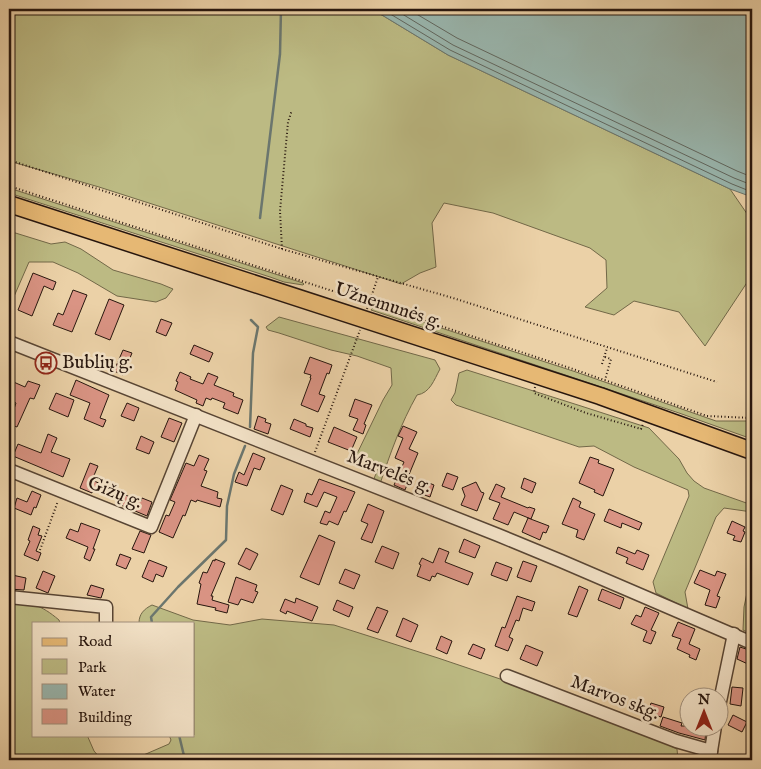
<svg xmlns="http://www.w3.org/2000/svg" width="761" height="769" font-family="'IM FELL English',serif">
<rect width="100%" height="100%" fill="#ebd1a7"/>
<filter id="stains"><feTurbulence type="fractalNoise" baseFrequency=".004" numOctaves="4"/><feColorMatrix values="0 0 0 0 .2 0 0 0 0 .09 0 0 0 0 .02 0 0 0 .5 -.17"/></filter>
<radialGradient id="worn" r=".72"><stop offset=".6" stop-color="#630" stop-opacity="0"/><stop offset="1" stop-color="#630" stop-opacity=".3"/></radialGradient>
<g fill="#bcba83" stroke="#726848">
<polygon points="9,9 372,9 448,55 730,189 752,221 752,275 705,346 679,312 634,301 614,315 585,307 607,288 606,260 590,248 493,213 444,203 432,223 436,267 420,273 401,284 99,187 9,161"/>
<polygon points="9,188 303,283 304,284 303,285 284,282 270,277 9,193"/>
<polygon points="9,231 51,244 65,242 81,249 113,270 161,284 173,289 166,298 156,302 117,296 78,273 53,262 29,262 9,308"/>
<polygon points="374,306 576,372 716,421 747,421 752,422 752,439 679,413 371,310"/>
<path d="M279,317L435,360L440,369C434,380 430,393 417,395C401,423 390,454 380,484L373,481L380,464L368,459L354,460L383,400L392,385L391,368L357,356L331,350L279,333L268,330L266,327Z"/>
<polygon points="467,370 581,406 649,428 679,459 687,473 694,481 704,488 752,505 752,512 724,508 716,517 685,592 688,609 656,593 653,582 689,496 688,490 634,467 594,446 579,447 456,405 451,400 455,393 459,373"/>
<polygon points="752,569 752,634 743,630 744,607"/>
<path d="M9,601C33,604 40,604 59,620L60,623H34V735H87L94,751L101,759L118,760H14L12,750L9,744Z"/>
<path d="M152,605L193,620L230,625L262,619L334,625L438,658L583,707L645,733L677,749L678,760H132L169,744L171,740L169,735H194V623H139C139,614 144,609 152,605Z"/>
</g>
<polygon fill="#99b6ae" stroke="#6b766e" points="372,9 752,9 752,197 730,189 448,55"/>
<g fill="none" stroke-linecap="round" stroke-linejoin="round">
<g stroke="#60665e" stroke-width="1">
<polyline points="382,9 450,50 732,184 752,192"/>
<polyline points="394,9 453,45 734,178 752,185"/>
<polyline points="408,9 457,38 737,171 752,177"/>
</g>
<g stroke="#6b766e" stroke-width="2.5">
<polyline points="260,218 280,54 281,9"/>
<polyline points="250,427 253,353 258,327 251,320"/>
<polyline points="152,623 151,617 178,587 226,540 227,506 234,474 245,446"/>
<polyline points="179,735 185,760"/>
</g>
</g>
<g fill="#da9484" stroke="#27160e">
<polygon points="33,273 56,282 53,290 44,286 32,316 18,310"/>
<polygon points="73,290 87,295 72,332 53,325 58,313 63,315"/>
<polygon points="109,299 124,305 110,340 95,334"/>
<polygon points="161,319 172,323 166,336 156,332"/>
<polygon points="194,345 213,353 209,362 190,354"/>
<polygon points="123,350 132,353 123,375 114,371"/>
<polygon points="310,357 332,365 329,374 327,373 319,394 325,396 318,412 301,405 311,378 310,378 311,375 304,373"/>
<polygon points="180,372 191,377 190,379 203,384 208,373 218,377 214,385 234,393 233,396 243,400 238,414 223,408 225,403 212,398 211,400 206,398 203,406 196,403 197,400 175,390 178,382 176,381"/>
<polygon points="9,380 25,387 28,381 40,385 34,399 30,398 17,427 9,424 16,403 9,399"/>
<polygon points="76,380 109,395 100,418 106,420 103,427 84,419 90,403 70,395"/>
<polygon points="56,393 74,400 68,417 49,409"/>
<polygon points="355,399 372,405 364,424 366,425 363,434 353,430 358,419 349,416"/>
<polygon points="127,403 139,408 134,421 121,416"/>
<polygon points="258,416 266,419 265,422 271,424 268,434 254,429"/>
<polygon points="169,418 182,423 174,442 161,437"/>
<polygon points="294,419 306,424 306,426 313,428 310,437 290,429"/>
<polygon points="403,426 417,432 409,449 418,453 408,477 410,477 405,490 394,485 404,462 395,458 403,438 398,436"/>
<polygon points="334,427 357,437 351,451 328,442"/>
<polygon points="48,434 57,438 51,452 70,459 63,477 13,456 18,444 41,453"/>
<polygon points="141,436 154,442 149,454 136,449"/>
<polygon points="253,453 265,458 260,470 254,468 247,486 235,482 239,472 244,475"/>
<polygon points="199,455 209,459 204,470 207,471 201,486 218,492 217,498 222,499 220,507 197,500 196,502 191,500 185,516 183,515 173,538 159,532 166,515 169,516 175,502 170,500 186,463 194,466"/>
<polygon points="590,457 599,460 598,463 614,469 603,496 594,492 595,490 579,483"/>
<polygon points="90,463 98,466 92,480 103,485 100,493 93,490 92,493 80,488"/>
<polygon points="447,473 458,477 453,490 442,486"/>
<polygon points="524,478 536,483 532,493 521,488"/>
<polygon points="319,479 355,492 346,512 344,511 338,525 329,521 327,525 320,523 325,511 330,513 337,497 324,492 317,507 304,502 307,493 312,495"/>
<polygon points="424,481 434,485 430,497 419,493"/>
<polygon points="476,482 481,492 484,493 477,511 461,505 465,496 462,488"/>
<polygon points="496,484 505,488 501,497 528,508 529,507 535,509 531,519 514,512 508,525 493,519 500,503 489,499"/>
<polygon points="281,485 293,490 283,515 271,510"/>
<polygon points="32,491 41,495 36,508 34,507 31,515 14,508 17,498 27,502"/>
<polygon points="120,493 141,501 142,498 152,502 147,516 116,503"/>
<polygon points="573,498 581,502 579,507 595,514 584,540 576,537 578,530 562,524"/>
<polygon points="368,504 384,511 372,543 361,539 368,524 361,521"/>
<polygon points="609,509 642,523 639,530 622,523 621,528 604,521"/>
<polygon points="528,518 549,526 546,533 543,532 540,540 522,532"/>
<polygon points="732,521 745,527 743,531 745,532 741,542 733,540 735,536 727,533"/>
<polygon points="81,523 100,530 93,549 95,549 90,561 84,558 88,547 66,538 70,529 78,532"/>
<polygon points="33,526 40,529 38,535 42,536 36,551 41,553 38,561 24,555 30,541 28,540"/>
<polygon points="140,531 151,535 144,553 132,549"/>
<polygon points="319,535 335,542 319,585 300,577"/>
<polygon points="464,539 480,546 475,558 459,552"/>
<polygon points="382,546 399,553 393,569 375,562"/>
<polygon points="618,547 635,554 637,550 649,555 643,570 626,563 628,558 616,553"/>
<polygon points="246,548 258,554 250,570 238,564"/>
<polygon points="439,548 449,552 445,562 473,573 468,585 437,573 435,577 432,576 430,581 417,576 421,565 419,564 422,558 433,563"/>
<polygon points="120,554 131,558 126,569 116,565"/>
<polygon points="215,559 225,563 211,596 213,596 212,600 229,605 227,613 215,610 216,608 197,604 201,584 199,583 203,572 207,573 213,560 215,561"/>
<polygon points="149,560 167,567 163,577 156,574 153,582 142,577"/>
<polygon points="523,561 537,566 531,582 517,577"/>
<polygon points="496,562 512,568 507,581 491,575"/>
<polygon points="345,569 360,575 354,589 339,583"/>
<polygon points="700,570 715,576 717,571 726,574 717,596 720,597 716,608 705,605 710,590 694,583"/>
<polygon points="43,571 55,576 48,593 36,588"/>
<polygon points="12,575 26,578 24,590 9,589"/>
<polygon points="236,577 257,585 255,591 258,592 253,603 241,599 238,605 228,602"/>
<polygon points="91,585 104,589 101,598 87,595"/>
<polygon points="579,586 588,590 577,617 568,614"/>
<polygon points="602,589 624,598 620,609 598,600"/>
<polygon points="517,596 535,602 532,611 523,608 519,621 516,620 509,637 513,639 508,651 495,646 502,627 505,628"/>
<polygon points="296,598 318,607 312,621 287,611 286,614 280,611 285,599 295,603"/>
<polygon points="337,600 353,607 349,617 333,610"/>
<polygon points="377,607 388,611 378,633 367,629"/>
<polygon points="645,607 659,613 651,630 656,632 651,644 643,641 647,631 631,624 636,615 641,617"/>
<polygon points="403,618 418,625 411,642 396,636"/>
<polygon points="678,622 695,629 689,644 700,649 696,660 689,657 690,655 677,649 681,639 672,636"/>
<polygon points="441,636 452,641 447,654 436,649"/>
<polygon points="473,644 485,649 481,659 468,654"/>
<polygon points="526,645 543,652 537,666 520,659"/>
<polygon points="740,647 752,651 752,659 750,665 737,659"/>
<polygon points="732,687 743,688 741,706 730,704"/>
<polygon points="651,703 664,707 661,717 648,713"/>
<polygon points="733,715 747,722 742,732 728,725"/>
<polygon points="663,717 682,723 681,726 703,726 702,729 706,730 705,740 679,733 660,726"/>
</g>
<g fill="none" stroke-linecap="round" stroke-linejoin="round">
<g stroke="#584534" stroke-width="15">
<g id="minor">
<polyline points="9,342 498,535 561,561 752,643"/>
<polyline points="9,470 151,527 196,415"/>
<polyline points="9,597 106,607 106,623"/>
<polyline points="507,676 676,741 711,751"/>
<polyline points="718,711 734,634"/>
<polyline points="710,760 711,751 715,726"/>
</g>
</g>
<g stroke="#27160e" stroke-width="19">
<polyline id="major" points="9,204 600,396 752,451"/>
</g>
<g stroke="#27160e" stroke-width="2" stroke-dasharray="1 2.5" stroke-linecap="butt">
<polyline points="9,160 282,249 453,298 717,382"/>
<polyline points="9,186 570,368 707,416 752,418"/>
<polyline points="282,249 280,211 288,122 292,110"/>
<polyline points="367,309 378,277"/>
<polyline points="605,357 611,359 605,380"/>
<polyline points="602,364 607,348"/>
<polyline points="535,387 534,393 586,413 641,429 643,424"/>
<polyline points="315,452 360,330"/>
<polyline points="40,550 58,501"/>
</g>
<use href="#minor" stroke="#f2e1c6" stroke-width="12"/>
<use href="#major" stroke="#e6b874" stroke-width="16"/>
</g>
<defs>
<g id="bus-ring" transform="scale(1.125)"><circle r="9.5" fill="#f2e1c6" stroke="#8f2418" stroke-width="1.5"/><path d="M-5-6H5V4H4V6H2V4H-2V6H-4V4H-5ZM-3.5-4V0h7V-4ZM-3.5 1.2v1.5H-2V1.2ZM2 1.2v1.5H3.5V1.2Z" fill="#8f2418"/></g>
</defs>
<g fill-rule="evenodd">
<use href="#bus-ring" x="46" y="363"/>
</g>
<g text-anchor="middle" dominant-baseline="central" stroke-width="5" stroke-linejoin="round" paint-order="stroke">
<g font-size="19" fill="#27160e" stroke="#f2e1c6">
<text transform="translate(388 306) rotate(18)">Užnemunės g.</text>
<text transform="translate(389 472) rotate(21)">Marvelės g.</text>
<text transform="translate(115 493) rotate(22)">Gižų g.</text>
<text transform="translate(615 698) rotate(21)">Marvos skg.</text>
</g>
<g font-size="19" fill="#27160e" stroke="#f2e1c6" text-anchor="start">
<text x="62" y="363">Bublių g.</text>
</g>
</g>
<rect width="761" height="769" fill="none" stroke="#ebd1a7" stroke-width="30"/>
<rect x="10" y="10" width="741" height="749" fill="none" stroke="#27160e" stroke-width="2.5"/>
<rect x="15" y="15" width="731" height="739" fill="none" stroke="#27160e"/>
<rect x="32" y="622" width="162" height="115" fill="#f2e1c6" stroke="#a1907c"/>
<rect x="42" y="638" width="25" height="8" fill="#e6b874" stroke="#a1907c"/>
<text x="78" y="646" font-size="15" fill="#27160e">Road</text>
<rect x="42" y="659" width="25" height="15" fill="#bcba83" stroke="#a1907c"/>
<text x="78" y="672" font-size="15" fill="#27160e">Park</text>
<rect x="42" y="684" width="25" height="15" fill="#99b6ae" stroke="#a1907c"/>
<text x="78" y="696" font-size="15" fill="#27160e">Water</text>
<rect x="42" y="709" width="25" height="15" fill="#da9484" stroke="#a1907c"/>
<text x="78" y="722" font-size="15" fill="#27160e">Building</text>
<g transform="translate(704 712)"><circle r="24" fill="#f2e1c6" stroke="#a1907c"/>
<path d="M0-4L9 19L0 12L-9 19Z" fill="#8f2418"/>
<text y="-8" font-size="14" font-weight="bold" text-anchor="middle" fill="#27160e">N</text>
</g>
<rect width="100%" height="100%" filter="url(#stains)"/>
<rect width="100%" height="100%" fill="url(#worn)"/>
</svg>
